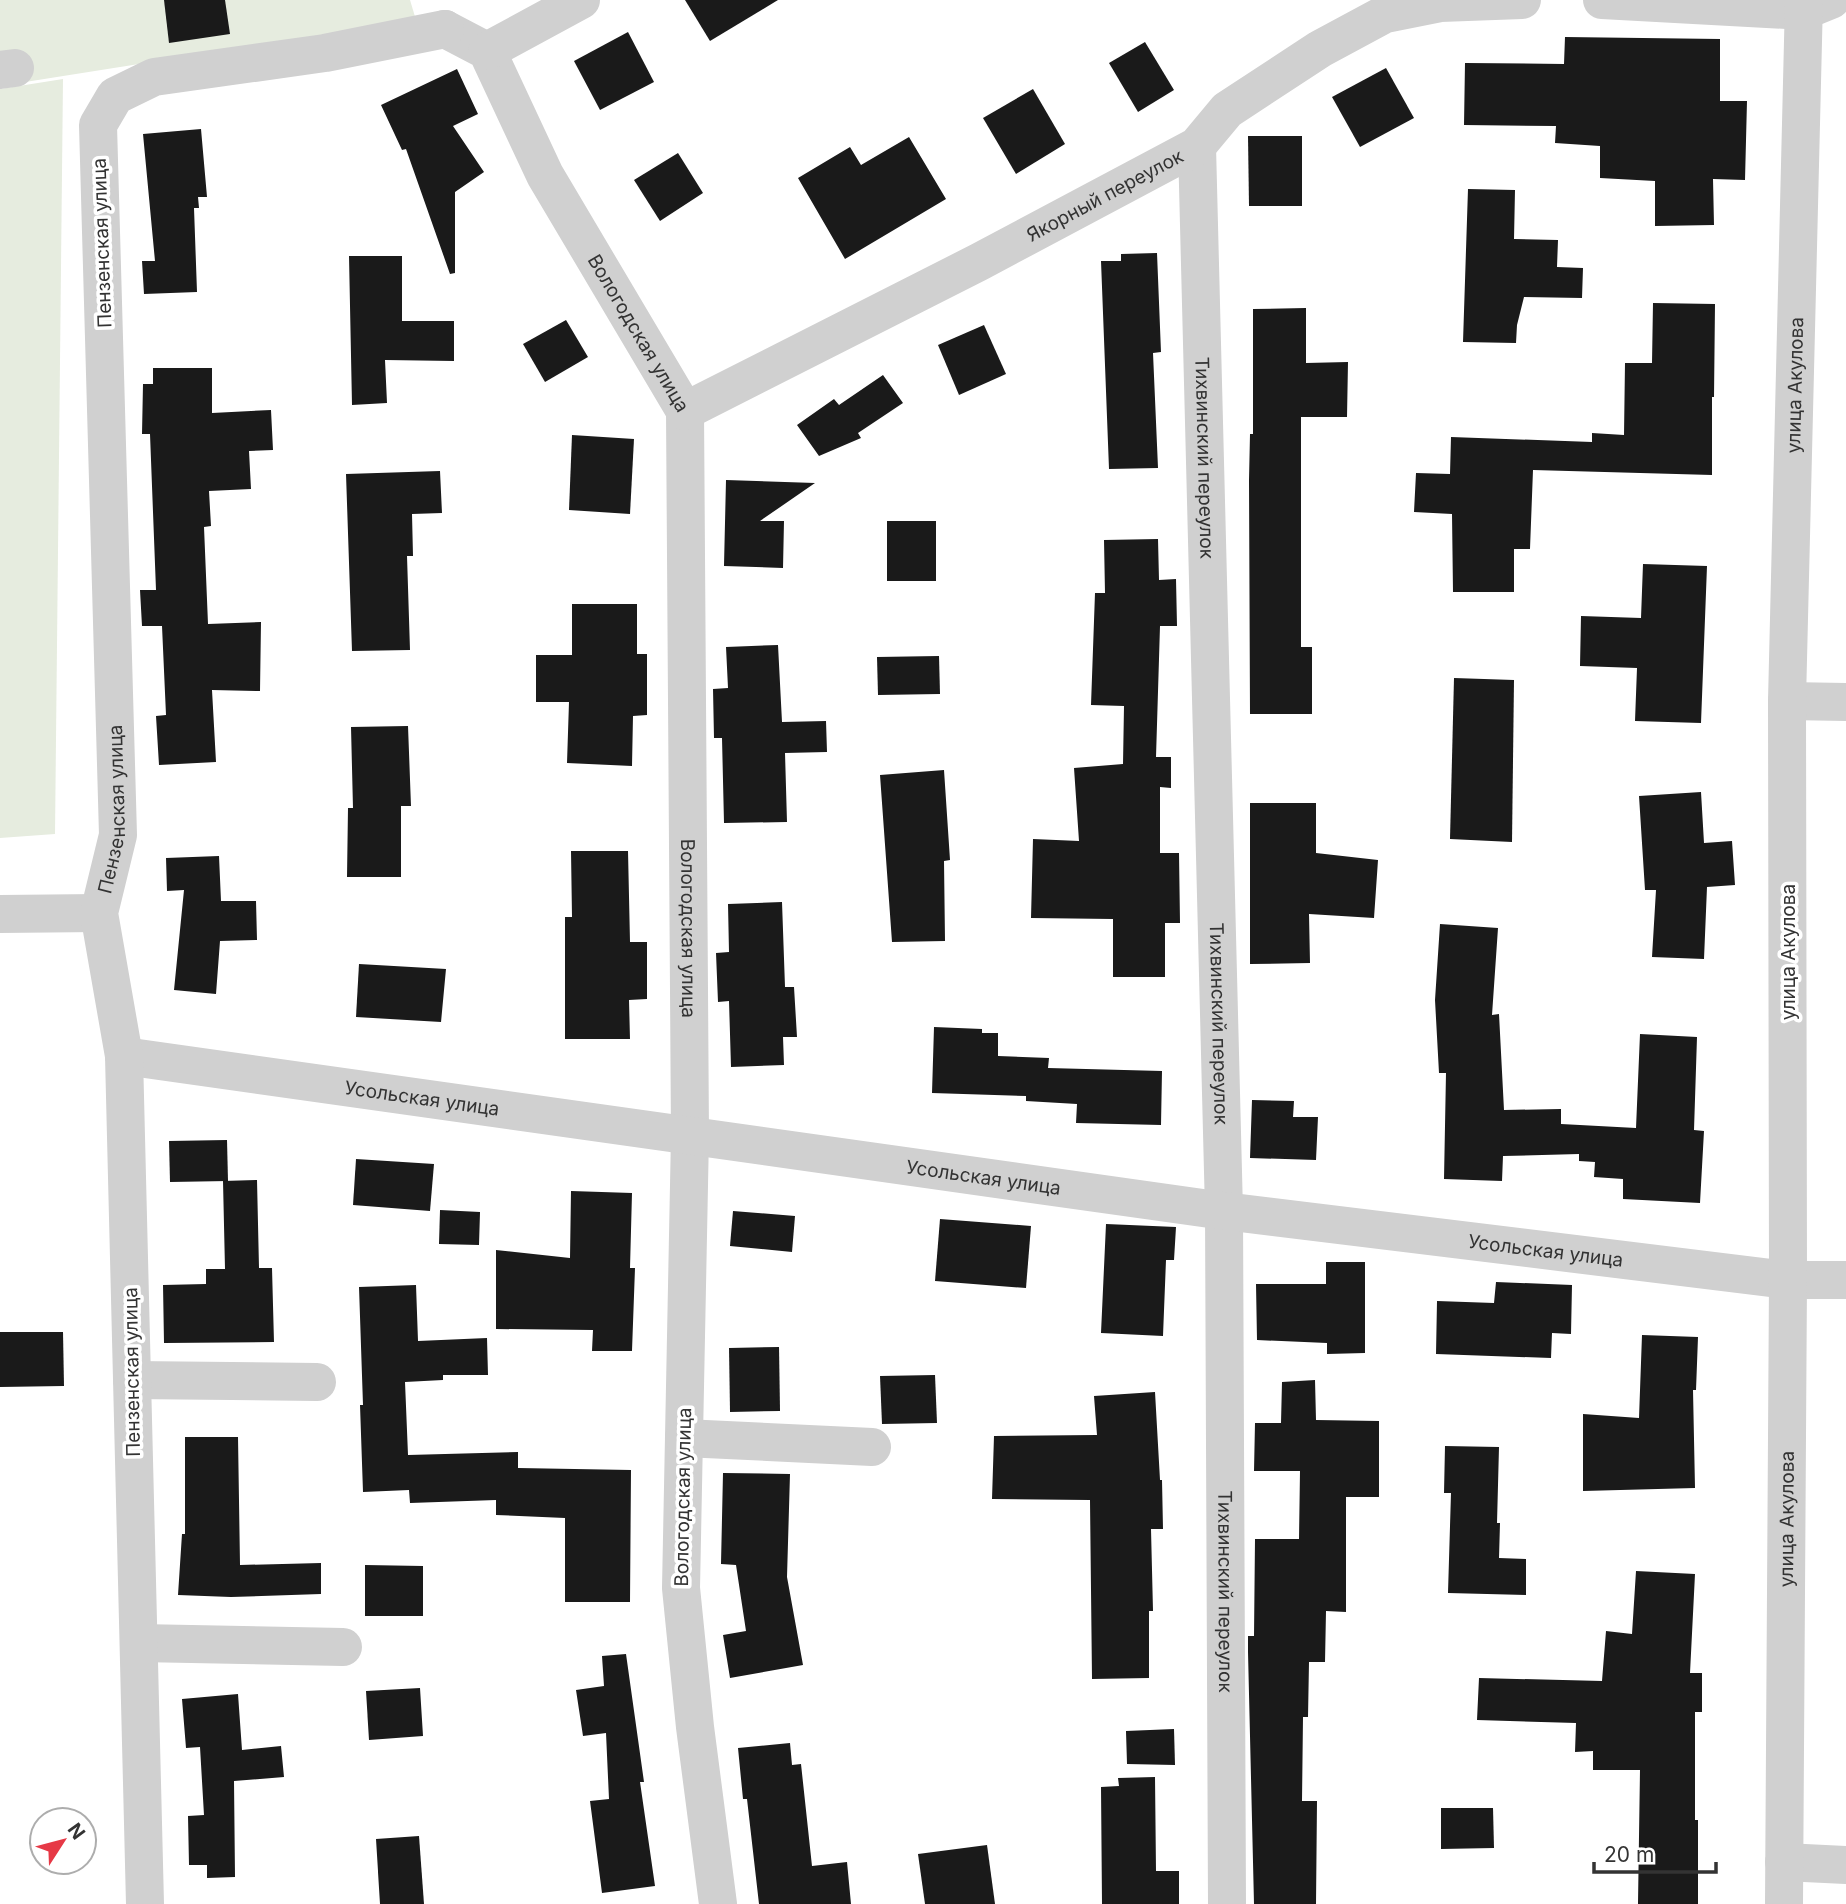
<svg xmlns="http://www.w3.org/2000/svg" width="1846" height="1904" font-family="Inter,sans-serif">
<rect width="100%" height="100%" fill="#fff"/>
<g fill="#e6ecdf">
<polygon points="0,0 410,0 416,20 0,86"/>
<polygon points="63,79 55,834 0,838 0,89"/>
</g>
<g fill="#1a1a1a">
<polygon points="164,0 225,0 230,34 169,43"/>
<polygon points="685,0 778,0 710,41"/>
<polygon points="628,32 654,82 600,110 574,61"/>
<polygon points="1565,37 1720,39 1720,101 1747,101 1745,180 1713,179 1714,225 1655,226 1655,181 1600,178 1600,146 1555,143 1556,126 1464,125 1465,63 1564,64"/>
<polygon points="1145,42 1174,90 1138,112 1109,63"/>
<polygon points="1386,68 1414,118 1360,147 1332,97"/>
<polygon points="457,69 478,114 453,126 484,172 455,192 455,273 450,274 406,149 402,150 381,105"/>
<polygon points="1033,89 1065,144 1016,174 983,118"/>
<polygon points="201,129 207,197 198,197 199,208 194,208 197,292 144,294 142,261 155,261 143,134"/>
<polygon points="1248,136 1302,136 1302,206 1249,206"/>
<polygon points="909,137 946,199 845,259 798,178 850,147 861,165"/>
<polygon points="678,153 703,193 660,221 634,180"/>
<polygon points="1468,189 1515,190 1514,239 1558,240 1557,267 1583,268 1582,298 1524,297 1517,325 1516,343 1463,342"/>
<polygon points="1157,253 1161,352 1153,353 1158,468 1109,469 1101,261 1121,261 1121,254"/>
<polygon points="349,256 402,256 402,321 454,321 454,361 385,360 387,403 352,405"/>
<polygon points="1653,303 1715,304 1714,397 1712,397 1712,475 1533,470 1530,549 1514,549 1514,592 1453,592 1452,514 1414,512 1416,473 1450,474 1451,437 1592,442 1592,433 1624,435 1625,363 1652,363"/>
<polygon points="1306,308 1306,363 1348,362 1347,417 1301,417 1301,647 1312,647 1312,714 1250,714 1249,480 1250,434 1253,434 1253,309"/>
<polygon points="566,320 588,357 545,382 523,344"/>
<polygon points="984,325 1006,374 959,395 938,345"/>
<polygon points="153,368 212,368 212,413 271,410 273,450 249,451 251,489 209,491 211,526 204,527 208,624 261,622 260,691 212,690 216,762 159,765 156,716 166,715 162,626 142,626 140,590 156,590 150,434 142,434 143,384 153,384"/>
<polygon points="883,375 903,403 858,433 861,438 819,456 797,425 834,399 839,405"/>
<polygon points="572,435 634,439 630,514 569,510"/>
<polygon points="440,471 442,513 412,514 413,556 407,556 410,650 352,651 346,474"/>
<polygon points="726,480 815,483 760,521 784,521 783,568 724,566"/>
<rect x="887" y="521" width="49" height="60"/>
<polygon points="1158,539 1159,580 1176,579 1177,626 1160,626 1156,757 1171,757 1171,788 1160,787 1160,853 1179,853 1180,923 1165,923 1165,977 1113,977 1113,919 1031,918 1033,839 1079,841 1074,768 1123,764 1124,706 1091,705 1095,593 1105,593 1104,540"/>
<polygon points="1643,564 1707,566 1701,723 1635,721 1637,668 1580,666 1581,616 1641,618"/>
<polygon points="572,604 637,604 637,654 647,654 647,715 633,716 632,766 567,763 569,702 536,702 536,655 572,655"/>
<polygon points="778,645 782,722 826,721 827,752 785,753 787,822 724,823 722,738 714,738 713,689 728,688 726,647"/>
<polygon points="939,656 940,694 878,695 877,657"/>
<polygon points="1454,678 1514,680 1512,842 1450,839"/>
<polygon points="408,726 411,806 401,806 401,877 347,877 348,808 353,808 351,727"/>
<polygon points="944,770 950,860 944,861 945,941 892,942 880,775"/>
<polygon points="1701,792 1704,843 1732,841 1735,885 1707,887 1704,959 1652,957 1656,890 1645,890 1639,796"/>
<polygon points="1250,803 1316,803 1316,853 1378,860 1374,918 1309,914 1310,963 1250,964"/>
<polygon points="571,851 628,851 630,942 647,942 647,999 629,1000 630,1039 565,1039 565,917 572,917"/>
<polygon points="219,856 221,901 256,901 257,940 220,941 216,994 174,990 184,890 167,891 166,858"/>
<polygon points="782,902 785,987 794,987 797,1037 783,1037 784,1065 731,1067 729,1001 718,1002 716,953 729,952 728,904"/>
<polygon points="1440,924 1498,928 1492,1015 1499,1014 1504,1110 1561,1109 1561,1124 1636,1128 1640,1034 1697,1037 1694,1130 1704,1131 1700,1203 1623,1199 1623,1179 1594,1177 1595,1162 1579,1161 1579,1154 1503,1156 1502,1181 1444,1179 1446,1073 1439,1073 1435,1000"/>
<polygon points="359,964 446,969 441,1022 356,1017"/>
<polygon points="934,1027 982,1029 982,1033 998,1033 998,1056 1049,1058 1048,1068 1162,1071 1161,1125 1076,1123 1077,1104 1026,1101 1026,1096 932,1093"/>
<polygon points="1252,1100 1294,1101 1293,1117 1318,1117 1316,1160 1250,1158"/>
<polygon points="227,1140 228,1181 170,1182 169,1141"/>
<polygon points="356,1159 434,1164 430,1211 353,1205"/>
<polygon points="257,1180 259,1268 272,1268 274,1342 164,1343 163,1285 206,1284 206,1269 225,1269 223,1181"/>
<polygon points="571,1191 632,1193 630,1268 635,1268 632,1351 592,1351 593,1330 496,1329 496,1250 570,1258"/>
<polygon points="440,1210 480,1212 479,1245 439,1244"/>
<polygon points="733,1211 795,1216 792,1252 730,1246"/>
<polygon points="940,1219 1031,1226 1026,1288 935,1281"/>
<polygon points="1106,1224 1176,1227 1174,1260 1166,1260 1163,1336 1101,1333"/>
<polygon points="1326,1262 1365,1262 1365,1353 1327,1354 1327,1343 1257,1340 1256,1284 1326,1284"/>
<polygon points="1496,1282 1572,1285 1571,1334 1552,1333 1551,1358 1436,1354 1437,1301 1494,1303"/>
<polygon points="416,1285 418,1341 487,1338 488,1375 443,1375 443,1380 405,1382 408,1455 518,1452 518,1468 631,1470 630,1602 565,1602 565,1518 496,1515 496,1500 410,1503 409,1490 363,1492 360,1405 363,1405 359,1287"/>
<polygon points="0,1332 63,1332 64,1386 0,1387"/>
<polygon points="1642,1335 1698,1337 1696,1390 1693,1390 1695,1488 1583,1491 1583,1414 1639,1418"/>
<polygon points="779,1347 780,1411 730,1412 729,1348"/>
<polygon points="935,1375 937,1423 882,1424 880,1376"/>
<polygon points="1315,1380 1316,1420 1379,1421 1379,1497 1346,1497 1346,1612 1326,1611 1325,1662 1309,1662 1308,1717 1303,1717 1302,1801 1317,1801 1316,1904 1254,1904 1248,1652 1248,1636 1254,1636 1255,1539 1299,1539 1300,1471 1254,1471 1255,1423 1281,1423 1282,1382"/>
<polygon points="1155,1392 1160,1480 1162,1480 1163,1529 1151,1529 1153,1611 1149,1611 1149,1678 1092,1679 1090,1500 992,1499 994,1436 1097,1435 1094,1396"/>
<polygon points="185,1437 238,1437 240,1565 321,1563 321,1594 231,1597 178,1595 182,1534 185,1534"/>
<polygon points="1445,1446 1499,1447 1497,1523 1500,1523 1499,1558 1526,1559 1526,1595 1448,1593 1451,1493 1444,1493"/>
<polygon points="723,1473 790,1474 787,1577 803,1665 730,1678 723,1635 746,1631 736,1565 721,1564"/>
<polygon points="365,1565 423,1566 423,1616 365,1616"/>
<polygon points="1636,1571 1695,1574 1690,1673 1702,1673 1702,1712 1695,1712 1695,1820 1698,1820 1698,1904 1638,1904 1640,1770 1593,1770 1593,1751 1575,1752 1576,1723 1477,1720 1479,1678 1602,1681 1606,1631 1632,1634"/>
<polygon points="626,1654 644,1782 640,1782 655,1886 602,1893 590,1801 609,1799 606,1733 583,1736 576,1690 604,1686 602,1656"/>
<polygon points="420,1688 423,1736 369,1740 366,1691"/>
<polygon points="238,1694 242,1750 281,1746 284,1777 234,1781 235,1877 207,1878 207,1865 189,1865 188,1816 204,1815 200,1747 186,1748 182,1699"/>
<polygon points="1174,1729 1175,1765 1127,1764 1126,1731"/>
<polygon points="790,1743 792,1765 801,1764 812,1866 847,1862 851,1904 759,1904 747,1799 743,1799 738,1748"/>
<polygon points="1155,1777 1156,1871 1179,1871 1179,1904 1102,1904 1101,1787 1119,1786 1118,1778"/>
<polygon points="1441,1808 1493,1808 1494,1848 1441,1849"/>
<polygon points="419,1836 424,1904 380,1904 376,1839"/>
<polygon points="987,1845 995,1904 925,1904 918,1854"/>
</g>
<g fill="none" stroke-linecap="round" stroke-linejoin="round">
<g stroke="#d0d0d0" stroke-width="38">
<polyline points="1602,0 1804,11 1831,0"/>
<path id="s1" d="M445,29L487,51L545,175L685,411L690,1135L681,1588L695,1727L718,1904"/>
<polyline points="487,51 581,0"/>
<polyline points="0,70 15,68"/>
<path id="s2" d="M1197,146L1224,1211L1227,1904"/>
<path id="s3" d="M685,411L979,262L1197,146L1227,110L1320,49L1385,14L1440,3L1522,0"/>
<polyline points="1787,701 1846,702"/>
<polyline points="0,914 99,913"/>
<path id="s4" d="M124,1056L1224,1211L1788,1280H1846"/>
<polyline points="132,1380 317,1382"/>
<polyline points="684,1438 872,1447"/>
<polyline points="139,1643 343,1647"/>
<polyline points="1784,1862 1846,1865"/>
<path id="s5" d="M145,1904L124,1056L99,913L118,835L98,125L115,96L154,77L325,53L445,29"/>
<path id="s6" d="M1784,1904L1788,1280L1787,701L1804,0"/>
</g>
</g>
<g text-anchor="middle" dominant-baseline="central" stroke-width="7" stroke-linejoin="round" paint-order="stroke">
<g font-size="19" fill="#333" stroke="#fff">
<text stroke="none"><textPath href="#s3" startOffset="472">Якорный переулок</textPath></text>
<text transform="translate(102 243) rotate(-92)">Пензенская улица</text>
<text stroke="none"><textPath href="#s1" startOffset="368">Вологодская улица</textPath></text>
<text stroke="none"><textPath href="#s6" startOffset="1519">улица Акулова</textPath></text>
<text stroke="none"><textPath href="#s2" startOffset="312">Тихвинский переулок</textPath></text>
<text stroke="none"><textPath href="#s5" startOffset="1099">Пензенская улица</textPath></text>
<text stroke="none"><textPath href="#s1" startOffset="976">Вологодская улица</textPath></text>
<text transform="translate(1788 952) rotate(-90)">улица Акулова</text>
<text stroke="none"><textPath href="#s2" startOffset="878">Тихвинский переулок</textPath></text>
<text stroke="none"><textPath href="#s4" startOffset="301">Усольская улица</textPath></text>
<text stroke="none"><textPath href="#s4" startOffset="868">Усольская улица</textPath></text>
<text stroke="none"><textPath href="#s4" startOffset="1435">Усольская улица</textPath></text>
<text transform="translate(132 1372) rotate(-91)">Пензенская улица</text>
<text transform="translate(683 1497) rotate(-89)">Вологодская улица</text>
<text stroke="none"><textPath href="#s6" startOffset="385">улица Акулова</textPath></text>
<text stroke="none"><textPath href="#s2" startOffset="1446">Тихвинский переулок</textPath></text>
</g>
</g>
<g transform="translate(63 1841) rotate(54)"><circle r="33" fill="#ffffff" stroke="#adadad" stroke-width="2"/>
<path d="M0-5L12 26L0 18L-12 26Z" fill="#e63946"/>
<text y="-10" font-size="19" font-weight="bold" text-anchor="middle" fill="#333333">N</text>
</g>
<path d="M1594 1862v10h122v-10" fill="none" stroke="#333333" stroke-width="3.5"/>
<text x="1604" y="1862" font-size="21" fill="#333333" stroke="#ffffff" stroke-width="5" paint-order="stroke">20 m</text>
</svg>
